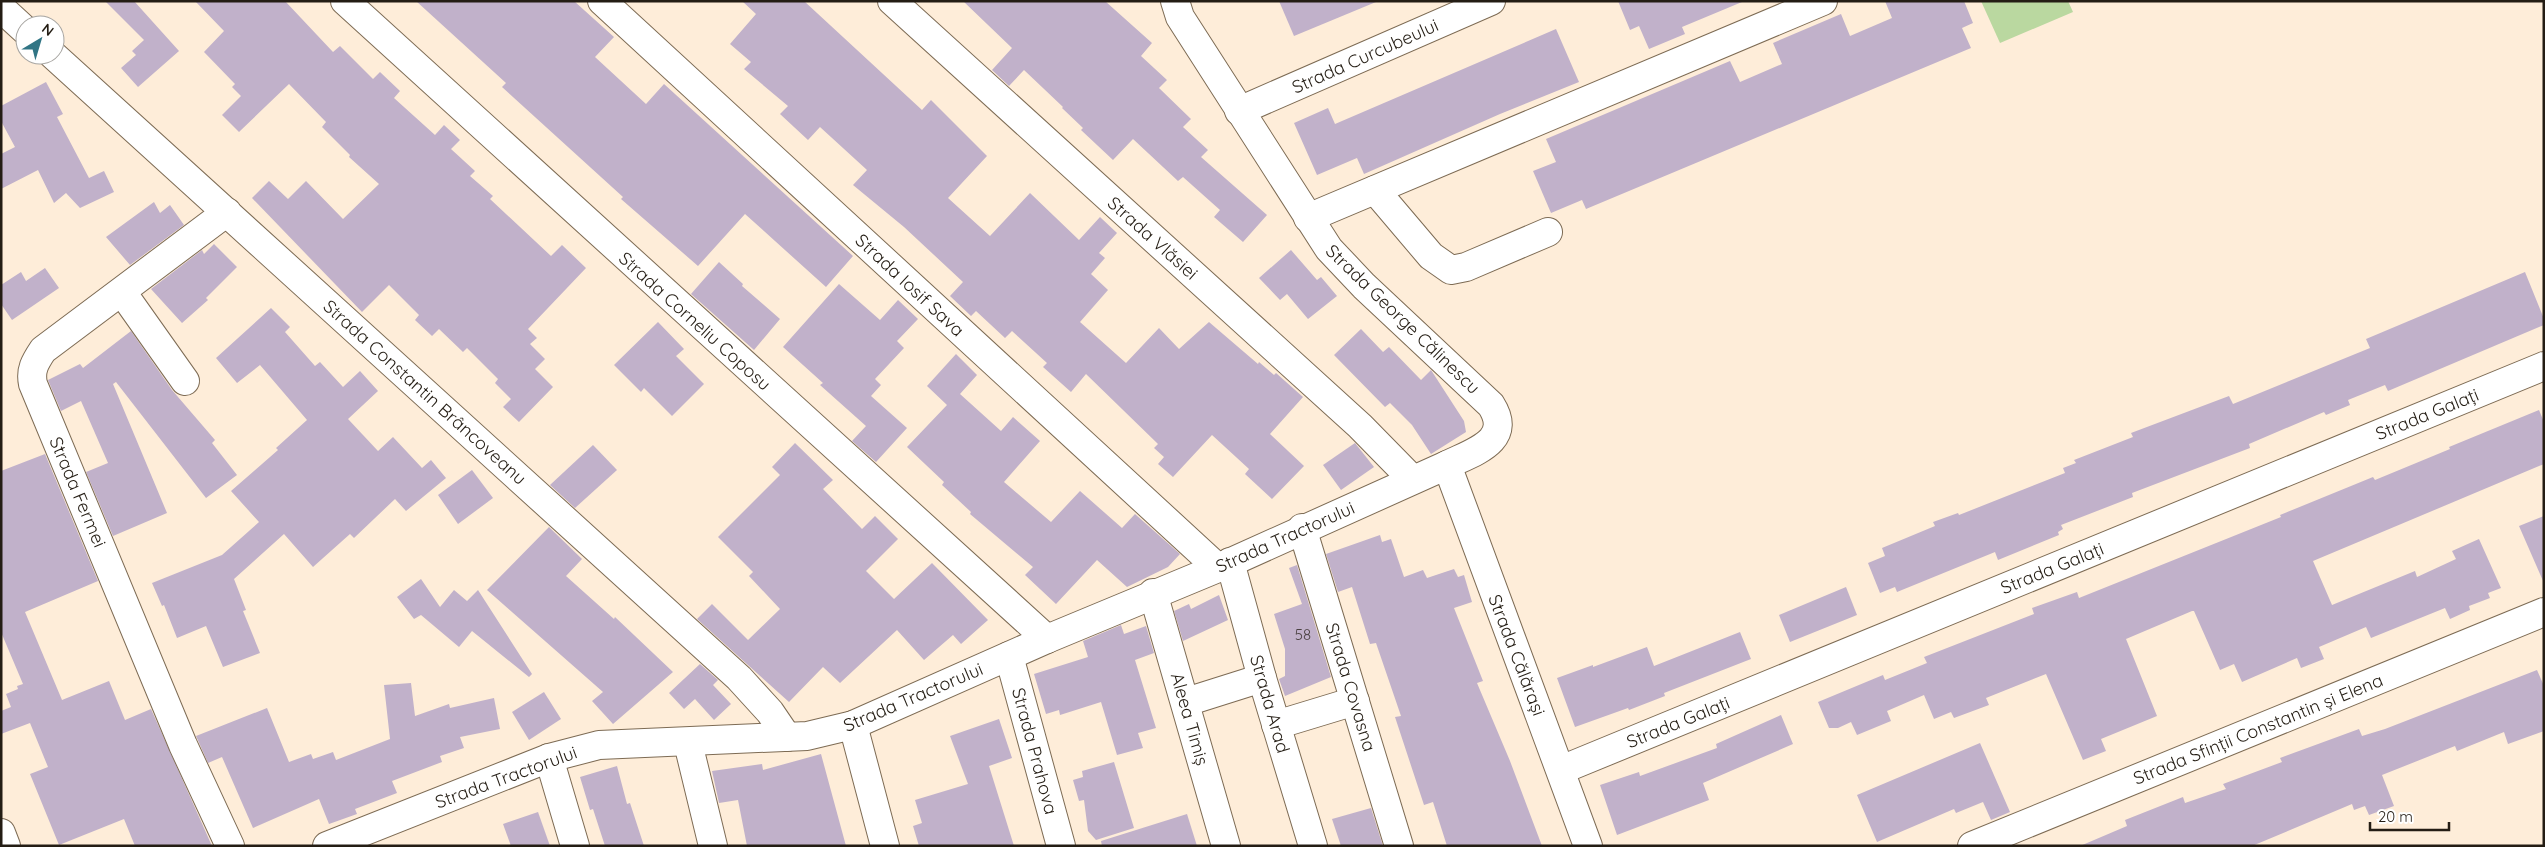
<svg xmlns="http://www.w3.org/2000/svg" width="2545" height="847" font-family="Quicksand,sans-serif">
<rect width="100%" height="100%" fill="#feedd9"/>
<polygon fill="#bad8a0" points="1981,1 2068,1 2073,12 2000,43"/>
<g fill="#c1b1ca">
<polygon points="105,1 134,1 179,51 138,87 121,68 136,55 132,51 144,40"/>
<polygon points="195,1 285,1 333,52 340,46 373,79 380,72 400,91 394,98 435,135 444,125 460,140 451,149 475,171 470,176 493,196 490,199 551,256 562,245 586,268 528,329 537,338 530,344 545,359 535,369 553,387 519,422 503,407 511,399 495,383 498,379 467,348 463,352 439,329 432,336 415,320 419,315 389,285 362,312 252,198 269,181 288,199 306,181 343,219 379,184 349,157 350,155 322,127 326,122 289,84 239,132 222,115 241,96 232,87 235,84 204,52 224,31"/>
<polygon points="416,1 574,1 614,37 595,57 646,104 664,84 853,256 826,287 745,214 698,266 621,199 623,197 502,87 506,83"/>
<polygon points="742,1 804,1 922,110 931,100 987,156 948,198 990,236 1030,193 1079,240 1100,217 1117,233 1099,253 1105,258 1091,274 1108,290 1080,322 1126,363 1159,328 1179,349 1209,322 1258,364 1259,362 1274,375 1276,373 1303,397 1270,434 1304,466 1272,499 1245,474 1249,469 1212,435 1173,477 1158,464 1164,457 1154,448 1158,444 1086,374 1071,392 1043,367 1047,363 1012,331 1005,338 976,311 971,316 950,296 963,282 904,227 853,185 867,170 820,127 808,140 780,114 788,106 744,69 751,62 730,44 756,14"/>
<polygon points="963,1 1105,1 1152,43 1141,56 1167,80 1159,88 1191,119 1183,127 1208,150 1201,157 1267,215 1243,242 1214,217 1220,210 1183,177 1178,181 1133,139 1113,160 1081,130 1083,128 1062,108 1063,107 1024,70 1009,86 992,70 1012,48"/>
<polygon points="1279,1 1376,1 1376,2 1294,36"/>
<polygon points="1618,1 1742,1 1742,2 1682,27 1685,34 1649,49 1639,26 1630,30"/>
<polygon points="1885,1 1964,1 1973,23 1962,28 1971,48 1586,209 1582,200 1551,213 1533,171 1556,162 1546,139 1730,61 1740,82 1782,64 1773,43 1841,14 1850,36 1892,18"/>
<polygon points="1556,29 1579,82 1500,114 1364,174 1357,158 1317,175 1294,123 1328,108 1335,124"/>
<polygon points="46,82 63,114 57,117 89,178 104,171 114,192 80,208 66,193 54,203 38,170 1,189 1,154 15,147 1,121 1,106"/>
<polygon points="154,202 160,213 170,205 184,225 130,265 106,237"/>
<polygon points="214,244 237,267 206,298 208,300 182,323 151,289 202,250 204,254"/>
<polygon points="1291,250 1317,280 1321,277 1337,296 1308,319 1287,294 1280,300 1259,278"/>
<polygon points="719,262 743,284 742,286 780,319 754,350 691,294"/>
<polygon points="45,268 59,288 12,320 1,304 1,285 21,272 26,281"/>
<polygon points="2525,272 2544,319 2544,325 2388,391 2385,385 2348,400 2350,405 2326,415 2324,412 2249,444 2250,448 2132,493 2133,497 2061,525 2063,529 2058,532 2059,535 1998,560 1995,552 1897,592 1895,587 1880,593 1868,563 1885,556 1882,548 1935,526 1933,522 1958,513 1959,515 2065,473 2063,468 2076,463 2074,460 2133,437 2131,433 2229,396 2233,404 2370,348 2366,339"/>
<polygon points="839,284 880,320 898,300 918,319 897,341 904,348 875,379 881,385 871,396 907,428 876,462 852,441 866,426 820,385 823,383 783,347"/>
<polygon points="271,308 290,327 285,332 315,366 320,362 343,387 360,371 378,391 348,419 378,451 393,437 422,468 431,460 446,478 406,511 395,499 354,538 350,534 313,567 284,534 234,579 246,610 243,611 260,653 223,667 206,626 177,638 164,605 162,606 152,583 222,555 259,522 231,491 278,450 276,448 307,420 260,365 237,383 216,358"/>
<polygon points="658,322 684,349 676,356 704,384 672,416 644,388 641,392 614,365"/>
<polygon points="1361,329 1383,352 1389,347 1421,380 1431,370 1464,421 1466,432 1431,454 1412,425 1390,403 1385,407 1334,355"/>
<polygon points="131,331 172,390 215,440 212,443 237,475 206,498 116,382 113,384 167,513 113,536 86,472 108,463 81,401 61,411 48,380 80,364 83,368"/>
<polygon points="956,354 977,375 960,394 1001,431 1013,417 1040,441 1004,482 1051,522 1080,491 1122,528 1135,514 1180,554 1168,567 1127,587 1097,560 1056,604 1025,575 1033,567 970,514 971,512 942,485 944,482 907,447 947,405 927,386"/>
<polygon points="2539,410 2544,422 2544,464 2313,561 2332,605 2415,571 2417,577 2456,559 2452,551 2479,539 2501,588 2488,593 2490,598 2469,606 2470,610 2450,619 2445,608 2371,638 2366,627 2319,647 2324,659 2301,668 2297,658 2242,682 2234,664 2220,670 2194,611 2192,611 2126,639 2157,716 2101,739 2106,751 2083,760 2046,674 1986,698 1989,705 1954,718 1951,712 1934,719 1924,695 1887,711 1891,721 1857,735 1851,722 1838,728 1829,728 1818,702 1883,675 1885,680 1927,663 1924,657 2034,614 2032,608 2077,592 2079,598 2281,517 2280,515 2373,477 2375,480 2450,449 2449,447"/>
<polygon points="795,443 833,480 823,489 862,529 875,516 898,539 866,571 894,599 932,563 988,620 961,644 953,635 924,660 897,630 840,683 823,667 789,702 697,619 712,604 748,640 780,609 749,576 753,572 718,537 780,475 772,467"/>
<polygon points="1355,443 1374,467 1341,490 1323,465"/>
<polygon points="593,445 617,470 575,508 550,485"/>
<polygon points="45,454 98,581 25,612 62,700 109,681 125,720 151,709 212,846 135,846 124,819 59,845 30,774 48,767 30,723 1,734 1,711 11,707 6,694 18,689 17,686 23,684 1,632 1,471"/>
<polygon points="472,470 493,498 458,524 438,495"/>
<polygon points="2544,516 2544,583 2519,526"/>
<polygon points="549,527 582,559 566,576 614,619 615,617 673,672 613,724 592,701 603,692 487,590"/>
<polygon points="1380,535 1382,542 1391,539 1404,577 1423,570 1427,578 1454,569 1458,577 1464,575 1472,602 1454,608 1483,681 1477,683 1510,761 1542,846 1447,846 1433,802 1424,805 1395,717 1401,716 1376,643 1370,644 1352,587 1338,592 1326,554"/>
<polygon points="1297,565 1331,677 1285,696 1279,679 1285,676 1285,649 1274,614 1302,604 1289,568"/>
<polygon points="421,579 440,607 454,590 467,601 478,590 532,674 529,677 472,631 459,647 421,615 414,619 397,597"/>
<polygon points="1846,587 1857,615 1790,642 1779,615"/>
<polygon points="1219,595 1228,620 1183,641 1174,611 1189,604 1191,609"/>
<polygon points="1121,625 1124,634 1146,626 1154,653 1135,660 1156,728 1138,733 1143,748 1117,755 1101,702 1060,715 1059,710 1046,714 1034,674 1088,657 1083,641"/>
<polygon points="1740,632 1751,659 1664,693 1665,696 1629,710 1628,708 1575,727 1557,678 1593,665 1593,667 1647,647 1654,666"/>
<polygon points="700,664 718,680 713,685 731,704 714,720 695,699 684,709 669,693"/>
<polygon points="2537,670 2544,686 2544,731 2508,744 2504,732 2457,751 2455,746 2382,775 2394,806 2369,815 2365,806 2354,810 2352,804 2252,846 2080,846 2127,826 2125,820 2183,797 2185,803 2226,789 2223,784 2282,762 2280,758 2359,729 2362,736 2385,729"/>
<polygon points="411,683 415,716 449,704 450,708 494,698 500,729 460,737 464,748 440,756 442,762 392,781 397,793 355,809 357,814 329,824 319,799 253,828 222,757 208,763 196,736 267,708 289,762 311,754 313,759 333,752 336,760 390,739 384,685"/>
<polygon points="544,692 561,719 529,740 512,712"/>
<polygon points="1781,715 1793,744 1703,783 1709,800 1617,835 1600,785 1639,772 1640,776 1717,748 1716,744"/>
<polygon points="999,719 1012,758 989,766 1014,846 919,846 913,826 922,823 915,800 968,784 950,736"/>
<polygon points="1980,743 2010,812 1991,820 1983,802 1956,813 1954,809 1877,842 1857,795"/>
<polygon points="821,754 846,846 747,846 738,800 719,803 712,771 762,764 763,770"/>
<polygon points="1114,762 1134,828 1096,840 1088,831 1084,800 1079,801 1073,780 1083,777 1082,771"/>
<polygon points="617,766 627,804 630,803 644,846 605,846 593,809 590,810 580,777"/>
<polygon points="1371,808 1383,846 1341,846 1332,819"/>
<polygon points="538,812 550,846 511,846 503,824"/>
<polygon points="1187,814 1197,846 1102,846 1101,841"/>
</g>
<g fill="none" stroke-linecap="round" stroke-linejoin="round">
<g stroke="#7d6b54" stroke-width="30">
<g id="minor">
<polyline points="345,1 1047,639"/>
<polyline points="602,1 1218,568"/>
<polyline points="892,1 1360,426 1412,479"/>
<polyline points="1,8 25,30"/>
<polyline points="53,55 739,678 770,712 787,737"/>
<polyline points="1239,111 1491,1"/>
<polyline points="1375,190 1431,256 1451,270 1466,267 1548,232"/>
<path d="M227,212L43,350C35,362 30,370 33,384L183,745L230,846"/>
<polyline points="1308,218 1823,1"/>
<polyline points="122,292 185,381"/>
<polyline points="1447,465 1588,846"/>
<polyline points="1302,528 1399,846"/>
<polyline points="1230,562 1262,678 1313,846"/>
<polyline points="1153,593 1226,846"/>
<polyline points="1009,656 1061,846"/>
<polyline points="1186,702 1262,678"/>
<polyline points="853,725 885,846"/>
<polyline points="1276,725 1355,701"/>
<polyline points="688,743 713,846"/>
<polyline points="549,758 575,846"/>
<polyline points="1561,770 2544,366"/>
<polyline points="1,833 6,846"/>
<path d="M327,846L549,758L599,745L807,736L853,725L1047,639L1218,568L1447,465C1473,452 1514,441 1491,405L1364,286L1329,249L1180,17L1175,1"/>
<polyline points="1972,846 2544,612"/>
</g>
</g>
<use href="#minor" stroke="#fff" stroke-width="28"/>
</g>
<g text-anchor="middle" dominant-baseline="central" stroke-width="4.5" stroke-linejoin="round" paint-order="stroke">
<g font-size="15" fill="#4b4242">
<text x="1303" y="634">58</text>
</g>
<g font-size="18" fill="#241d14" stroke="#fff">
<text transform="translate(1365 56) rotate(-24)">Strada Curcubeului</text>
<text transform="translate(1153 238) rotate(42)">Strada Vlăsiei</text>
<text transform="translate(910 285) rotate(43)">Strada Iosif Sava</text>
<text transform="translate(1403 319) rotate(44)">Strada George Călinescu</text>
<text transform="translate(695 321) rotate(42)">Strada Corneliu Coposu</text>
<text transform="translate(425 392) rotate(42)">Strada Constantin Brâncoveanu</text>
<text transform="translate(2427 414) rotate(-22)">Strada Galați</text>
<text transform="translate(78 492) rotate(67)">Strada Fermei</text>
<text transform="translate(1285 537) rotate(-24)">Strada Tractorului</text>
<text transform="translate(2052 568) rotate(-22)">Strada Galați</text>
<text transform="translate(1517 655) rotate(69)">Strada Călărași</text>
<text transform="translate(1351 687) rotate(73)">Strada Covasna</text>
<text transform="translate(913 697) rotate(-23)">Strada Tractorului</text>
<text transform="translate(1270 704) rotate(74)">Strada Arad</text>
<text transform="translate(1190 719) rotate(74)">Aleea Timiș</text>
<text transform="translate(1678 722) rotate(-22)">Strada Galați</text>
<text transform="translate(2258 729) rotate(-22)">Strada Sfinții Constantin și Elena</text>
<text transform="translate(1035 751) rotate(75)">Strada Prahova</text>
<text transform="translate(506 777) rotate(-20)">Strada Tractorului</text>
</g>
</g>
<rect width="2545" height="847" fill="none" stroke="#241d14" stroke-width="5"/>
<g transform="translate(40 40) rotate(38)"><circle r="24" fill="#ffffff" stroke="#a7a5a1"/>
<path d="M0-4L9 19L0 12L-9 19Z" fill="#317585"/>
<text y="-8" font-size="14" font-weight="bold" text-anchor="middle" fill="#241d14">N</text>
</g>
<path d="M2370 822v8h79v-8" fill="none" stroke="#241d14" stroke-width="2.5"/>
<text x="2378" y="822" font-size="15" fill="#241d14" stroke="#ffffff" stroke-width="4" paint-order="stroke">20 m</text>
</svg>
